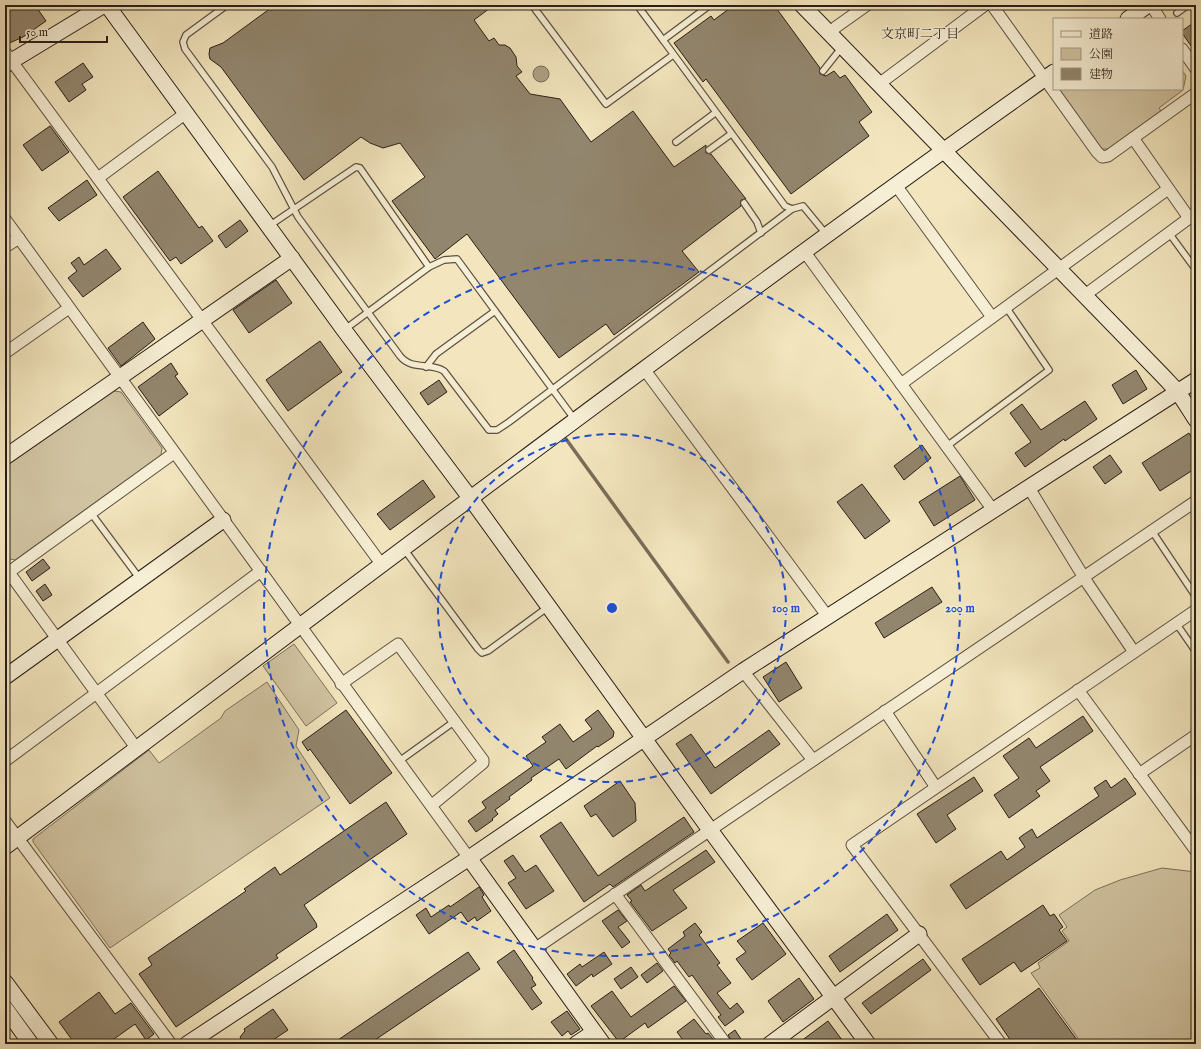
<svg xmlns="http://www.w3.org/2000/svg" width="1201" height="1049" font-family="'IM FELL English','Noto Serif JP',serif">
<rect width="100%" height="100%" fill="#f3e6be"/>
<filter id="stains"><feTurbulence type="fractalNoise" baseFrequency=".005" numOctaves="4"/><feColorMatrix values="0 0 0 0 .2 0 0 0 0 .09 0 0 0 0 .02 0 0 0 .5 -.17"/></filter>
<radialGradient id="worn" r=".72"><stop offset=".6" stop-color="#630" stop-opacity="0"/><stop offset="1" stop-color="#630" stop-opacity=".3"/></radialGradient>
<g fill="#d1c4a2" stroke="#7d715c">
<polygon points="1182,70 1186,76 1183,90 1159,108 1161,111 1108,149 1102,149 1058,89 1182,89"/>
<polygon points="114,391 121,392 162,448 161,455 15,560 10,559 5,553 5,467"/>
<polygon points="294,644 337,703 306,726 263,666"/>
<polygon points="267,682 299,730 296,746 330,798 110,948 33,842 33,839 149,750 159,763 221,718 225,711"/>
<polygon points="1162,868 1196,872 1196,1044 1082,1044 1031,973 1040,968 1038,963 1069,941 1062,931 1067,927 1059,915 1095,890 1120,880"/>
</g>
<circle fill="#aea285" stroke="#796d59" cx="541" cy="74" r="8"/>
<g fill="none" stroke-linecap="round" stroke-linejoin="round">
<polyline stroke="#796d59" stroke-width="3.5" points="566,439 728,662"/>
</g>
<g fill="#92866e" stroke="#291e17">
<polygon points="5,5 35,5 46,21 23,37 5,45"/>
<polygon points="275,5 494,5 474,20 489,41 494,38 499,45 505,45 510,48 516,57 517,66 522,72 516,76 530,94 560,99 591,142 633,111 674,167 706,145 706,153 711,154 746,199 741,200 741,206 682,251 699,272 614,335 606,324 559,358 467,234 435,259 392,201 425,177 400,143 383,148 370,143 361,137 304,180 221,67 210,59 209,54 210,48 223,43"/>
<polygon points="734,5 774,5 820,68 820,74 826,76 834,71 840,78 845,75 872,112 859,122 869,136 791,194 706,79 703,82 674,43 711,16 714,20"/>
<polygon points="1196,21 1196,53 1182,33 1182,31"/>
<polygon points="83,63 93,77 82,84 86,90 69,102 55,82"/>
<polygon points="50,126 69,152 42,171 23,145"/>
<polygon points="158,171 199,228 202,226 213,241 181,264 176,257 170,261 167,257 123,197"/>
<polygon points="87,180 97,195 59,221 48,208"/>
<polygon points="240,220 248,231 226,248 218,236"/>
<polygon points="106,249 121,269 83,297 68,278 77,271 71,263 79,257 84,265"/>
<polygon points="276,280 292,303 249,333 233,310"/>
<polygon points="143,322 155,339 121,366 108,348"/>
<polygon points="320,341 342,372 288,411 266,380"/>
<polygon points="171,363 178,374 175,376 188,394 159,416 138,387"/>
<polygon points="1136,370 1147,389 1123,404 1112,385"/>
<polygon points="439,380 447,392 428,405 420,393"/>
<polygon points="1085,401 1097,419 1065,441 1064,439 1025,467 1015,453 1031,442 1010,413 1022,404 1041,430"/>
<polygon points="1189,433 1196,444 1196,468 1160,491 1142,463"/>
<polygon points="922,445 931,458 904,480 894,466"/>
<polygon points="1110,455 1122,472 1105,484 1093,467"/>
<polygon points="960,476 975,500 934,526 919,502"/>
<polygon points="423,480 435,497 390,530 377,514"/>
<polygon points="862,484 890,521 865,539 837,502"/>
<polygon points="43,559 50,568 32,581 26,572"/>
<polygon points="45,584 52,595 43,601 36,591"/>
<polygon points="932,587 942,602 884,638 875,623"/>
<polygon points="786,662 802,688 779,702 763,677"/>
<polygon points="346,710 392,773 350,804 310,749 308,751 302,742"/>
<polygon points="598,710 614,732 613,737 598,747 597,746 566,769 559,759 531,778 532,780 509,797 510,799 495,810 498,814 492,819 493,820 476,832 468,821 486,808 482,802 533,766 526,756 546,742 542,737 560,724 573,742 592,729 585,720"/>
<polygon points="1083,716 1093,731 1040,767 1050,781 1036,791 1040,796 1009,818 994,795 1019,778 1003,756 1029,738 1036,748"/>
<polygon points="769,730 780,744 711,794 676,744 691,734 715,768"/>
<polygon points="974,777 983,791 947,815 956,829 936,843 917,814"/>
<polygon points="1125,778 1136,794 966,909 950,885 1001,851 1007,860 1025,847 1019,838 1023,835 1032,829 1037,838 1099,796 1094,788 1106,780 1111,788"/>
<polygon points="620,781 635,803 636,821 613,837 596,814 591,817 584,806"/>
<polygon points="386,802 407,834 304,905 316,923 317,927 276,955 278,958 176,1027 139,974 152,965 148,958 246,891 244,889 275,867 280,875"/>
<polygon points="684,817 694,832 613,887 610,884 584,902 540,836 561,822 598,876"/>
<polygon points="706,850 715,862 673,890 687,908 652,931 630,902 632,901 627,895 641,885 645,891"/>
<polygon points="513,855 525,872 536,865 554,891 526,909 508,883 516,878 504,861"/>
<polygon points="479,887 484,895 482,897 491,911 477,921 475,917 468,922 461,912 429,934 416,915 426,908 431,917 449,905 450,907"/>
<polygon points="1043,905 1050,916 1054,914 1063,927 1059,930 1067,941 1021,972 1014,962 980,985 962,959"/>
<polygon points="618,910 627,921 618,927 630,942 622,948 602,921"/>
<polygon points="887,914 898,930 840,972 829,956"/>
<polygon points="695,923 702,932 699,935 720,963 717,965 731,983 717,993 730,1009 737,1003 744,1012 725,1026 718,1017 721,1015 692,975 689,977 677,961 675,963 669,955 671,953 668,949 685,936 683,932"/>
<polygon points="763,923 786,954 752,980 736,959 746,952 737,941"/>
<polygon points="514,950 533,978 532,979 536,985 531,988 542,1003 532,1010 497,962"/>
<polygon points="468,952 480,969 369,1044 332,1044"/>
<polygon points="604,952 612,964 593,977 592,974 576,986 567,974 580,964 582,967"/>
<polygon points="923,959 931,970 871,1014 862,1003"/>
<polygon points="657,963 663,971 647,983 641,975"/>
<polygon points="631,967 638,977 621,989 614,979"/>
<polygon points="799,978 814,999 783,1022 768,1001"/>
<polygon points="674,986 686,1001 648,1028 645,1023 619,1042 591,1006 612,991 631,1017"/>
<polygon points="1039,988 1080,1044 1013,1044 996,1019"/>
<polygon points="99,992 115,1014 131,1003 154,1034 146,1040 135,1024 107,1044 75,1044 59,1022"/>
<polygon points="273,1009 288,1030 267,1044 244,1044 240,1037 245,1031 244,1029"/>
<polygon points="567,1011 580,1029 571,1035 568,1031 562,1036 551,1022"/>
<polygon points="694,1019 706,1034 708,1033 717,1044 686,1044 677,1032"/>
<polygon points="828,1021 845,1044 797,1044"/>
<polygon points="735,1030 741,1039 744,1044 733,1044 728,1035"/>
</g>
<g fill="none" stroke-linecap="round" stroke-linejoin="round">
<g stroke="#5c5041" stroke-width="8">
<g id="lane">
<path d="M227,5L186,35L183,42L185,49L272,167L298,217L400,356C412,371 430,362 444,371L489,430H497L509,422L792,209"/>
<polyline points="532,5 606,104 673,55"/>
<polyline points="637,5 663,40"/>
<polyline points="710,5 663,40 785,206 792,209 803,206 826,234"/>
<polyline points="1177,13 1188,5"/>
<polyline points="823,71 842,47"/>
<polyline points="676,142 715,113"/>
<polyline points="709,150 731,134"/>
<polyline points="744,203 757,222 761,233"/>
<polyline points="269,226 356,167 360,168 429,267"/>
<polyline points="1169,233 1196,270"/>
<polyline points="344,330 429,267 444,260 457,259 575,420"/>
<polyline points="426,367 436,354 495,311"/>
<polyline points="947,446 1049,370 1006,307"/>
<polyline points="91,513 140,579"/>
<polyline points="1152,531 1196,597"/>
<polyline points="404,549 478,649 482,653 488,651 548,607"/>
<polyline points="1176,623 1196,652"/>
<polyline points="398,762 455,721"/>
</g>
</g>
<g stroke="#5c5041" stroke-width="13">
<g id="street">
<polyline points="992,5 1097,152 1102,157 1108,156 1196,93"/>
<polyline points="1151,5 1160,19"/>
<polyline points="830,33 836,27 867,5"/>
<polyline points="1182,49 1196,69"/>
<polyline points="5,52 382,565"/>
<polyline points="879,84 985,5"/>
<polyline points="1133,138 1189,218"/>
<polyline points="98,178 186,113"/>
<polyline points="895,184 992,317"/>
<polyline points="5,219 469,858"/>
<polyline points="5,247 19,238"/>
<polyline points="804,251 993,510"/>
<polyline points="1085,295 1196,213"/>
<polyline points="5,353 69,308"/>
<polyline points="644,369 828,617"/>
<polyline points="901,384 1168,189"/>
<polyline points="1029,488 1088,584 1134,652"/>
<polyline points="5,567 137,749"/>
<polyline points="5,575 174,453"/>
<polyline points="743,671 813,760"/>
<polyline points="341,684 398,644 483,760 483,763 432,805"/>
<polyline points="1078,690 1196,851"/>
<polyline points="885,711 935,786"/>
<polyline points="5,761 261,571"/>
<polyline points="1139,774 1196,735"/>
<polyline points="5,821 171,1044"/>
<polyline points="615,894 726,1044"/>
<polyline points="533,950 1196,501"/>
<polyline points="1001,1044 852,845 1196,610"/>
</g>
</g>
<g stroke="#291e17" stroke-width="17">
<g id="secondary">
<polyline points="107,5 344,330 471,499 710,830 868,1044"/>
<polyline points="802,5 1162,375 1178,392 1196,420"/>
<polyline points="1128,19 1148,5"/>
<polyline points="5,65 104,5"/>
<polyline points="5,457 292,258"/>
<polyline points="5,677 223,520"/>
<path d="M5,847C353,587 699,323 1054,72"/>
<polyline points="469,858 603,1044"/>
<polyline points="5,982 51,1044"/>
<polyline points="5,1008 31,1044"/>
<polyline points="187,1044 469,858 743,671 1196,380"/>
<polyline points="576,1044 594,1032"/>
<polyline points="770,1044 919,934"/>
</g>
</g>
<use href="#lane" stroke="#f7efd5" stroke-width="5.5"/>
<use href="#street" stroke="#f7efd5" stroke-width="11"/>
<use href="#secondary" stroke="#f7efd5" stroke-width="15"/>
</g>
<g fill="none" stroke="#1d4ed8" stroke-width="2" stroke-dasharray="7 5">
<circle cx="612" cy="608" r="174"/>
<circle cx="612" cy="608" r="348"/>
</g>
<g text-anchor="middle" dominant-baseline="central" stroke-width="3" stroke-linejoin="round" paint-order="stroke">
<g font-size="13" fill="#291e17" stroke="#f7efd5">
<text x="920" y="34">文京町二丁目</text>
</g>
</g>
<circle cx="612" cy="608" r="6" fill="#1d4ed8" stroke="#f7efd5" stroke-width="2"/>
<g font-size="12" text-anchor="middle" font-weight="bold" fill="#1d4ed8" stroke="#f7efd5" stroke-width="3" stroke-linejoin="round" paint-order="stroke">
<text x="786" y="612">100 m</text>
<text x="960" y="612">200 m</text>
</g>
<rect width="1201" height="1049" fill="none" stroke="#f3e6be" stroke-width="20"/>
<rect x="6" y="6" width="1189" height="1037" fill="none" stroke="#291e17" stroke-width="2"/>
<rect x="10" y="10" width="1181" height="1029" fill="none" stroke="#291e17"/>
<rect x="1053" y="18" width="130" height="72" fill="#f7efd5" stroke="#a59b89"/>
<rect x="1061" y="31" width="20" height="6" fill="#f7efd5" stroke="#a59b89"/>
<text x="1089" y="38" font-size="12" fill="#291e17">道路</text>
<rect x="1061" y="48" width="20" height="12" fill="#d1c4a2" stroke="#a59b89"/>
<text x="1089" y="58" font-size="12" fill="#291e17">公園</text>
<rect x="1061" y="68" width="20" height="12" fill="#92866e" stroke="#a59b89"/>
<text x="1089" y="78" font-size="12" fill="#291e17">建物</text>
<path d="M20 36v6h87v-6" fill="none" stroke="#291e17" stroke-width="2"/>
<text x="26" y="36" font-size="12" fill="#291e17" stroke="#f7efd5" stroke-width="3" paint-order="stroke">50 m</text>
<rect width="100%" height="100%" filter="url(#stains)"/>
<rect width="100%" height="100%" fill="url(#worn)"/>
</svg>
